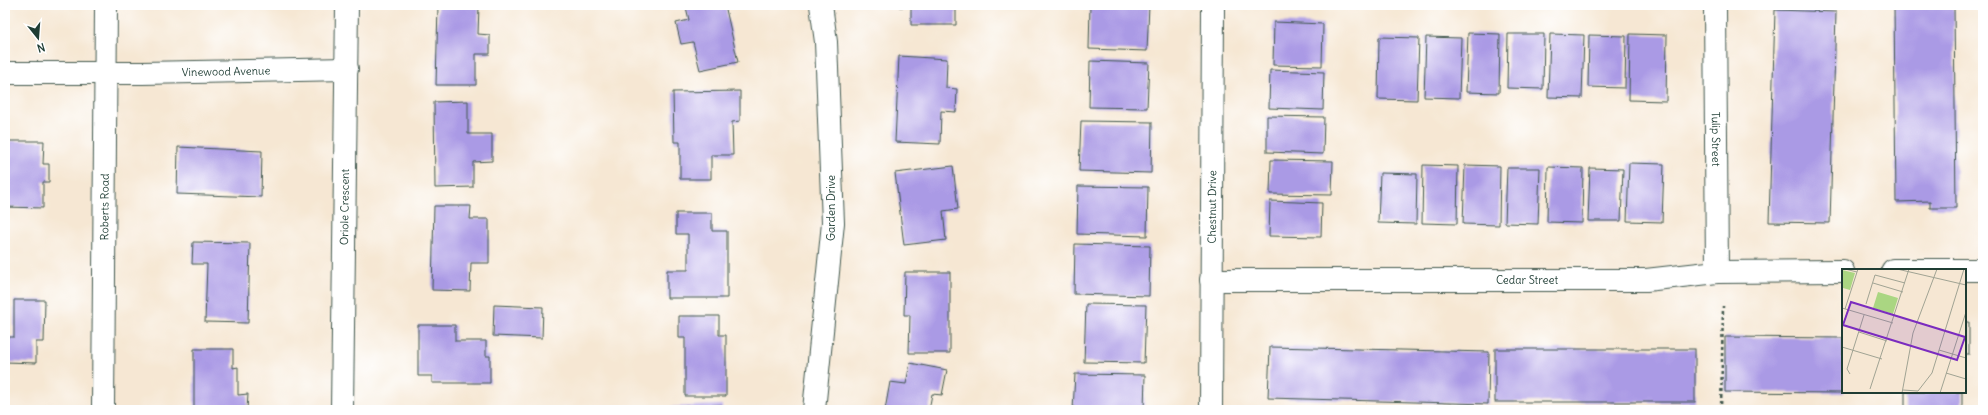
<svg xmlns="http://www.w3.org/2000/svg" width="1988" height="415" font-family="Delius,sans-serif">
<rect width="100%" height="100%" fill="#fff"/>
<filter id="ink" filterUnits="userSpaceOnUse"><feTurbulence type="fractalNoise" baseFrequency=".025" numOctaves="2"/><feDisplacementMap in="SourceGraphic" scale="8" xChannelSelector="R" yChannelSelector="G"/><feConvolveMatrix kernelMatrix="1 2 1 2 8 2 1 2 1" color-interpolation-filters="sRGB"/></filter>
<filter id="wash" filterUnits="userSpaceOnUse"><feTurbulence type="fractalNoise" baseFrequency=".012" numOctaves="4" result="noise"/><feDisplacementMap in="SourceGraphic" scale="16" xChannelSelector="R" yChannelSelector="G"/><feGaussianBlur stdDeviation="0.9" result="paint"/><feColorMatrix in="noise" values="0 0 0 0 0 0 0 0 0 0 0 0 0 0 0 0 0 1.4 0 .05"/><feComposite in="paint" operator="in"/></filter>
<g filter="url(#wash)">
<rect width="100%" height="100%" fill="#f6e7d3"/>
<g id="blocks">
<g fill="#aa9ae5">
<polygon points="438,5 479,6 478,34 490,35 490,54 476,54 476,85 436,85"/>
<polygon points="676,5 725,5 738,62 700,70 693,42 681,44 676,23 689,20 686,7 677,8"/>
<polygon points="899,5 956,5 956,25 911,25 911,7 899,7"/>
<polygon points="1090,5 1149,5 1147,51 1089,49"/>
<polygon points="1894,5 1954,5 1956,208 1930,208 1930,201 1896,202"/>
<polygon points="1775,10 1836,12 1830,223 1769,222"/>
<polygon points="1274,22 1323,24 1322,66 1273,65"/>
<polygon points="1468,33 1500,34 1499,93 1466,92"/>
<polygon points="1508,34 1544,34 1543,89 1507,88"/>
<polygon points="1550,34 1584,35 1582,98 1548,97"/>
<polygon points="1630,34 1667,35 1666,101 1629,100"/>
<polygon points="1589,35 1626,36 1625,88 1588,87"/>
<polygon points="1379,37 1419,38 1417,100 1378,99"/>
<polygon points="1426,37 1461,38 1459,98 1424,97"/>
<polygon points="899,56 947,59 946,88 957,89 956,112 941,111 940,144 895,142"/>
<polygon points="1090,61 1149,63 1147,108 1089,107"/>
<polygon points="1270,70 1324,72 1323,110 1269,108"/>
<polygon points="740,91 740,121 732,122 733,155 711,155 711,179 680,179 680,142 674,142 673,92"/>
<polygon points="468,101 468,134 492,134 492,161 473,162 473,187 435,188 434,102"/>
<polygon points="1267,116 1324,117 1323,154 1267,152"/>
<polygon points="1081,121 1152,122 1151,173 1079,171"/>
<polygon points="5,141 44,141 43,164 49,164 49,182 43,182 43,208 5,207"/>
<polygon points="178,147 262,151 261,197 177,194"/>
<polygon points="1271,160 1333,161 1332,195 1270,194"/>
<polygon points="1629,163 1664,164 1662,222 1627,221"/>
<polygon points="1423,165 1458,166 1457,224 1422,223"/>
<polygon points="1465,165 1500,166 1499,225 1463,224"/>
<polygon points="953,166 958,209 943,211 946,240 904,245 895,173"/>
<polygon points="1548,167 1583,168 1582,223 1547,222"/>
<polygon points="1507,168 1540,168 1538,224 1505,223"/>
<polygon points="1590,168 1623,169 1621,221 1588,221"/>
<polygon points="1380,173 1417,174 1416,224 1378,223"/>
<polygon points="1078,186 1148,187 1147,236 1077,234"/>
<polygon points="1270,201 1322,203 1321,237 1269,236"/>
<polygon points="434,206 471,206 470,219 489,219 489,263 471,263 470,291 432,290"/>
<polygon points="676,213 712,213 712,231 727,231 727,298 667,298 667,270 688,270 688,234 676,234"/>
<polygon points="193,242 250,243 248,323 205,322 207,264 192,264"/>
<polygon points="1075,244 1150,246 1149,296 1074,294"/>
<polygon points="905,272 950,272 950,353 909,353 910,315 904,315"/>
<polygon points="14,300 45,300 44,342 36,342 36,363 5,362 5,337 14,337"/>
<polygon points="1086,304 1146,305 1144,363 1084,362"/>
<polygon points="494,305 543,307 542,338 493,336"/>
<polygon points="679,316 719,316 719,335 726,335 726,396 685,396 685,338 679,338"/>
<rect x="1965" y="322" width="4" height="32"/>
<polygon points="418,325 455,325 455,341 486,341 486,356 490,356 490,383 432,383 432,376 418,376"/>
<polygon points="1725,337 1843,338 1843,393 1725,392"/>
<polygon points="1270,347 1489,352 1488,404 1268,398"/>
<polygon points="194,349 233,349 233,368 238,367 238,395 248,394 247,410 194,410"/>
<rect x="1495" y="349" width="200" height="53"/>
<polygon points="910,363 947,370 942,395 932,394 929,410 885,410 890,382 906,384"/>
<polygon points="1075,374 1145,375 1144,410 1073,410"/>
<rect x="1905" y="392" width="57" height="18"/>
<polygon points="722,405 722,410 668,410 668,407"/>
<rect x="433" y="408" width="37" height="2"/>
</g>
</g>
</g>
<g filter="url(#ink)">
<use href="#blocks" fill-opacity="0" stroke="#3f564c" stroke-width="1"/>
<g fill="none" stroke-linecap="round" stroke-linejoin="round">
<g stroke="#3f564c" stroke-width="24">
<g id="street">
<path id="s1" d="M1715,5L1717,272"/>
<path id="s2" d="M5,73H142L347,69"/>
<polyline points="1893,270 1983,270"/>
<path id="s3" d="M1211,280H1646L1717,272L1843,271"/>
<path id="s4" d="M103,410L106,5"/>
<path id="s5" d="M342,410L347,5"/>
<polyline points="814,410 833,223 826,42 821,5"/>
<path id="s6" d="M1211,410L1213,5"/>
</g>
</g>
<polyline stroke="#3f564c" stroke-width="2.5" stroke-dasharray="3 3" stroke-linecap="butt" points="1721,410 1723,306"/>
<use href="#street" stroke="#fff" stroke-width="22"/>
</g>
</g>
<g text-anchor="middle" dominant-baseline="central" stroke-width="3" stroke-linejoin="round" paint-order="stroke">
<g font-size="11" fill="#1f3d34" stroke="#fff">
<text stroke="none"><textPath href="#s2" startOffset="221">Vinewood Avenue</textPath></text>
<text stroke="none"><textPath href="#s1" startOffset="134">Tulip Street</textPath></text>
<text stroke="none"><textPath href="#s4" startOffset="203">Roberts Road</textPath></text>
<text stroke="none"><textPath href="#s6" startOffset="203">Chestnut Drive</textPath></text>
<text stroke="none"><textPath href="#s5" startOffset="203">Oriole Crescent</textPath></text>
<text transform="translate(831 208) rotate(-90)">Garden Drive</text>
<text stroke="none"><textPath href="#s3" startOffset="316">Cedar Street</textPath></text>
</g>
</g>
<g transform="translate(1842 269)">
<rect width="124" height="124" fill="#f6e7d3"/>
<path d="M0,1L13,4L8,21L1,19L0,22ZM36,23L56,29L51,45L31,39Z" fill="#aad682"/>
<path fill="none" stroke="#a0a393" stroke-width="1" d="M3,0L15,3M55,0L124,16M31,14L61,23M24,35L33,6L63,14M0,39L51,54M3,40L16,0M0,59L6,41M17,63L45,72M0,78L40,90M97,81L124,89M104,104L124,110M8,105L5,100L22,46M28,120L67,0M61,121L76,122L90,104L122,0M60,124L71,64L95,0M98,124L124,43"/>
<path fill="#7b2cbf" fill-opacity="0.15" stroke="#7b2cbf" stroke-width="2" d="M9,33L123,68L115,91L1,56Z"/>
<rect width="124" height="124" fill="none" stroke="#1f3d34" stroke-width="2"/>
</g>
<rect width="1988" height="415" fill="none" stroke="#fff" stroke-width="20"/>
<g transform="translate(38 38) rotate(163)" stroke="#ffffff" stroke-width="3" paint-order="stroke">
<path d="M0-3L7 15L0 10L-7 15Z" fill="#1f3d34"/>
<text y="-6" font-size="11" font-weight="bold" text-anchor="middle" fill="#1f3d34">N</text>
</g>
</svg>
